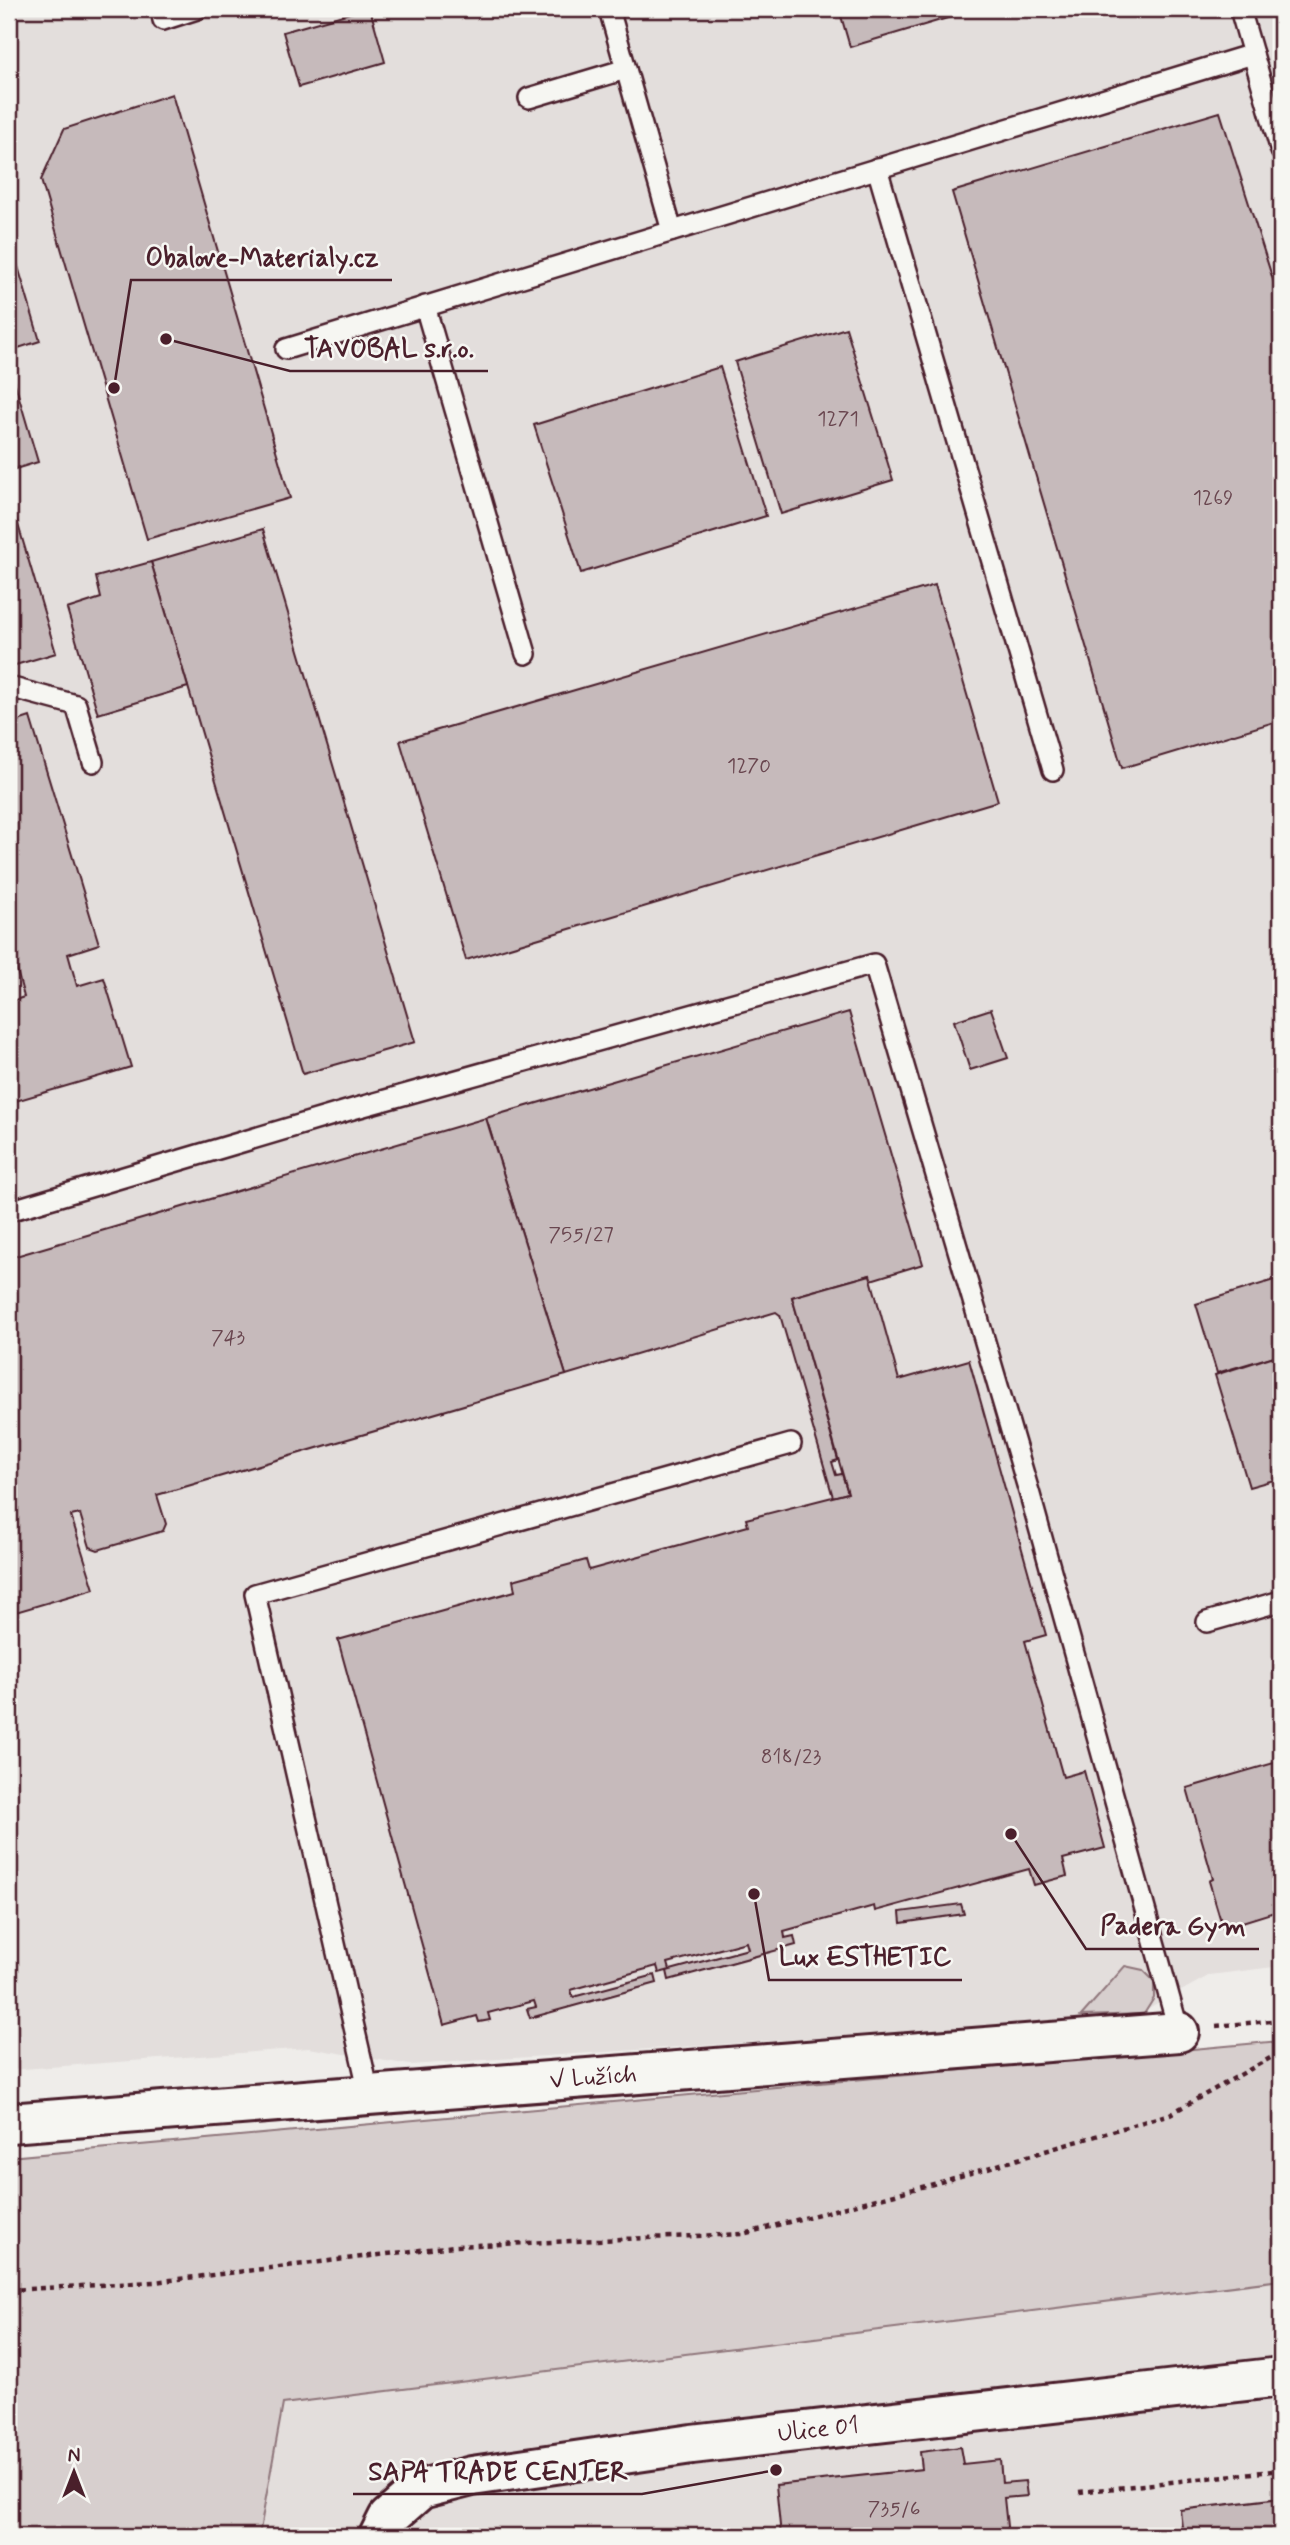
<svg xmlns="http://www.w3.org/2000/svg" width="1290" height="2545" font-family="Mynerve,sans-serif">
<rect width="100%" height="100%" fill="#efedea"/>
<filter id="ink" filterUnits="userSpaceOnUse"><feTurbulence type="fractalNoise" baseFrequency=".0143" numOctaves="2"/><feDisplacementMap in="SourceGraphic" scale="14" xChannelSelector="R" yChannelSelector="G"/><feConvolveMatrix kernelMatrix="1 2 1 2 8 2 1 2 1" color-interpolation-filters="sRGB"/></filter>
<g filter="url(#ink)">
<g fill="#e3dedc">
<polygon points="9,9 1281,9 1281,1966 1210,1975 1134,2017 410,2065 309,2048 9,2070"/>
<polygon points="1281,2280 1281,2536 259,2536 283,2404"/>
</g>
<g fill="#d7cfce" stroke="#90777c" stroke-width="2">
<polygon points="1125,1966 1143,1970 1154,1981 1154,1998 1144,2014 1081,2016"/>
<polygon points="1281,2041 1281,2280 283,2404 259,2536 9,2536 9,2157"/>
</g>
<g fill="#c6babb" stroke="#4a1f2b" stroke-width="2">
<polygon points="364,9 370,9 385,62 299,87 283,32"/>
<polygon points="839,9 978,9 850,47"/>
<polygon points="172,94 290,498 147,539 41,180 64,129"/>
<polygon points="1220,112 1281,305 1281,720 1122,768 952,192"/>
<polygon points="9,236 40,341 9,351"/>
<polygon points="846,328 893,480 781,514 735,362"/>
<polygon points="9,363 38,462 9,471"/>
<polygon points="720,367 766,516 581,573 534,425"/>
<polygon points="9,494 56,653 12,666 9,655"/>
<polygon points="263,529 415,1042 303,1074 151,562"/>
<polygon points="151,562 188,687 98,714 67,609 101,598 96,577"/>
<polygon points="935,585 998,801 466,960 400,741"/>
<polygon points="30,717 99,944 68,954 77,986 104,978 131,1067 9,1103 9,1002 24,997 15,963 9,964 9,724"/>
<polygon points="991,1009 1008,1058 970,1070 954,1021"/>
<polygon points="849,1012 923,1264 871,1280 870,1275 792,1297 838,1460 832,1462 836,1475 842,1474 848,1493 833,1497 780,1315 776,1312 566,1375 486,1118"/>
<polygon points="486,1118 566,1375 157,1495 166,1524 163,1531 98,1550 90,1547 80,1514 71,1516 94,1589 9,1614 9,1258"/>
<polygon points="870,1275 899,1380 969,1360 1046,1635 1025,1641 1063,1777 1084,1771 1105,1848 1063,1859 1067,1876 1034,1885 1029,1869 875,1911 874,1906 784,1931 785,1938 794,1936 796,1945 669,1980 667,1971 748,1949 746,1942 668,1963 670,1970 659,1973 657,1966 571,1990 573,1997 655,1975 657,1983 530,2018 527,2009 536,2007 534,2001 488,2013 490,2020 479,2022 477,2016 444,2025 338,1640 515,1591 513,1580 586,1560 589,1570 748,1526 746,1519 848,1493 792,1297"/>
<polygon points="1281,1278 1281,1354 1217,1373 1196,1304"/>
<polygon points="1281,1354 1281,1478 1249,1487 1215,1375"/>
<polygon points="1281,1761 1281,1910 1223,1928 1209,1881 1213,1879 1187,1788"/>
<polygon points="961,1904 964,1914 901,1923 900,1912"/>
<polygon points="960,2447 963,2464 1000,2460 1002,2483 1025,2481 1027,2496 1004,2498 1008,2536 781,2536 776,2485 922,2469 920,2452"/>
<polygon points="1281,2498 1281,2536 1183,2536 1180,2510"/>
</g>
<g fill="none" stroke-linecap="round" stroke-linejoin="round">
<g stroke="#4a1f2b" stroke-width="24">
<g id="service">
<polyline points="161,9 163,20 197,9"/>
<polyline points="1240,9 1281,151"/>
<polyline points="626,69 672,231"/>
<polyline points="529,98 626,69 609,9"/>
<polyline points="877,168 1053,770"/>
<polyline points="425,306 526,654"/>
<polyline points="286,349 1253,54"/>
<polyline points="9,687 76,705 93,762"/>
<polyline points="9,1211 353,1109 874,964 1030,1495 1179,2032"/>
<polyline points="1207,1622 1281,1601"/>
<polyline points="370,2097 255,1594 791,1444"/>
</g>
</g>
<g stroke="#4a1f2b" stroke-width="44">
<g id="minor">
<path id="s1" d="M9,2123L1179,2032"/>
<path id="s2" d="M379,2536L388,2518L421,2489L472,2476L692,2444L1281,2377"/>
</g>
</g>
<g stroke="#4a1f2b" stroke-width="4.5" stroke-dasharray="5 5" stroke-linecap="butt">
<polyline points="1216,2026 1281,2020"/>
<polyline points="9,2290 154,2282 454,2246 743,2234 937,2183 1170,2114 1281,2052"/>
<polyline points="1079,2492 1281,2470"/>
</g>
<use href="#service" stroke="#f6f6f2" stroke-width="19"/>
<use href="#minor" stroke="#f6f6f2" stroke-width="38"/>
</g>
</g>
<g text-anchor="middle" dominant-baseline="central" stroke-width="5" stroke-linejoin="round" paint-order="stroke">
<g font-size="21" fill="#69464f">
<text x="838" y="419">1271</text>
<text x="1213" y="498">1269</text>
<text x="749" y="766">1270</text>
<text x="581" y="1235">755/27</text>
<text x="228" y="1338">743</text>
<text x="791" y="1757">818/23</text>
<text x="894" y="2509">735/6</text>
</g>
<g font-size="24" fill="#4a1f2b" stroke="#f6f6f2">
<text stroke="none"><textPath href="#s1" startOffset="586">V Lužích</textPath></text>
<text stroke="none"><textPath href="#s2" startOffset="466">Ulice 01</textPath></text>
</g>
</g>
<path fill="none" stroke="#4a1f2b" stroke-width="2.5" d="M114 388L131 280H392M166 339L290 371H488M1011 1834L1086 1949H1259M754 1894L769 1980H962M776 2470L642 2494H353"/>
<g fill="#4a1f2b" stroke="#f6f6f2" stroke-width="2.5">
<circle cx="114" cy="388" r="7"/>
<circle cx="166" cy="339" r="7"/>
<circle cx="1011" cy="1834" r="7"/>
<circle cx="754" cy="1894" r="7"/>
<circle cx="776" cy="2470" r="7"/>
</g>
<g font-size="26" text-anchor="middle" font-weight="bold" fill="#4a1f2b" stroke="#f6f6f2" stroke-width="5" stroke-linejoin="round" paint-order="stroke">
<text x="262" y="266">Obalove-Materialy.cz</text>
<text x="389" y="357">TAVOBAL s.r.o.</text>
<text x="1173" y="1934">Padera Gym</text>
<text x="865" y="1965">Lux ESTHETIC</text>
<text x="498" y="2480">SAPA TRADE CENTER</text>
</g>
<rect width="1290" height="2545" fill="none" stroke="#f6f6f2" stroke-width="35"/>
<rect x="18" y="18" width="1255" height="2510" fill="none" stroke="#4a1f2b" stroke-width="2.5" filter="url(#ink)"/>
<g transform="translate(74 2472)" stroke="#f6f6f2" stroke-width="5" paint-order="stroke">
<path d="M0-5L12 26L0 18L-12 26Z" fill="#4a1f2b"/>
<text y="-10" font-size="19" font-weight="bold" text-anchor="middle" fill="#4a1f2b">N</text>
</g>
</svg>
